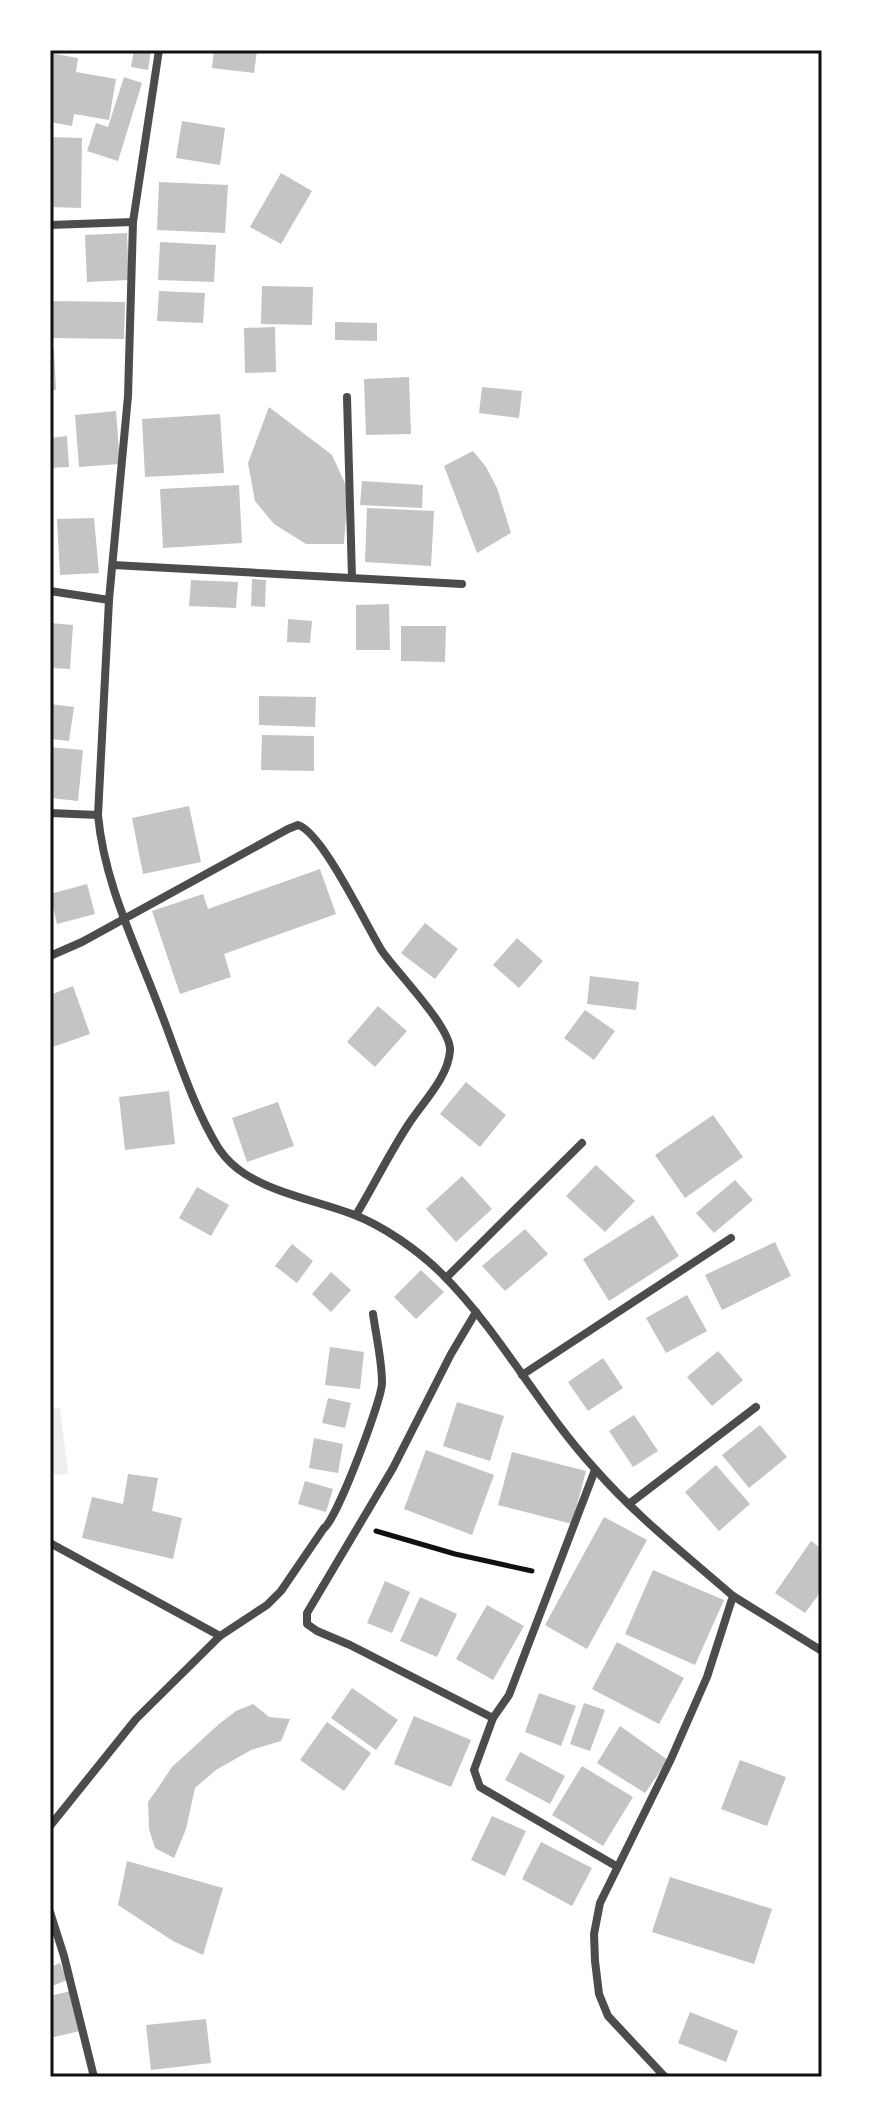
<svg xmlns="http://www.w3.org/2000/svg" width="872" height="2127" font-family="'PT Sans Narrow',sans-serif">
<rect width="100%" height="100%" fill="#fff"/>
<polygon fill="#eee" points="60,1408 68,1474 50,1475 50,1409"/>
<g fill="#c4c4c4">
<polygon points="134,50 151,50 148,70 131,67"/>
<polygon points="214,50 257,50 254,73 212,68"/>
<polygon points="50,53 78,58 76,72 116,79 109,120 74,114 72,126 50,122"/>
<polygon points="124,77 142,83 118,161 87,151 96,123 108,127"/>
<polygon points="182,121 225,128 220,165 176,158"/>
<polygon points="50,137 82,138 81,208 50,207"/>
<polygon points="281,173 312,191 281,244 250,227"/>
<polygon points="159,182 228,185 225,233 157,230"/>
<polygon points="127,233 129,280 87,282 85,235"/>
<polygon points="160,242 216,245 214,282 158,280"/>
<polygon points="262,286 313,287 312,325 261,324"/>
<polygon points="159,291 205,293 203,323 157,321"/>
<polygon points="50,301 125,302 124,339 50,338"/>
<polygon points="335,322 377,323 377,341 335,340"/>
<polygon points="275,327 276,372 245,373 244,328"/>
<polygon points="50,349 54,349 56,390 50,390"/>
<polygon points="409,377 411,434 366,435 364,379"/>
<polygon points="482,387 522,391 519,418 479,413"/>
<polygon points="269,407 332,455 348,490 344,544 306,544 274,524 255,501 248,463"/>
<polygon points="116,411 120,464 79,467 75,415"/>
<polygon points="220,414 224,473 145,477 142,419"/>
<polygon points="67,436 69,467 50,468 50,438"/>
<polygon points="473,451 486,467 497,488 511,533 477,553 444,466"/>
<polygon points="362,481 423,485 422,508 360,505"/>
<polygon points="239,485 242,543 163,548 160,489"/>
<polygon points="367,508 434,511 431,566 365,562"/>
<polygon points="94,518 99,573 60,575 57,519"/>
<polygon points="252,579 266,580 265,607 251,606"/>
<polygon points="191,580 238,582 236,608 189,606"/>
<polygon points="389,604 390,650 356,650 356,605"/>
<polygon points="288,619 312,621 310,643 287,642"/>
<polygon points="50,623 73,625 70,669 50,668"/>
<polygon points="401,626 446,626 445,662 401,661"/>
<polygon points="259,696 316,697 315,727 259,725"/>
<polygon points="50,704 74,707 69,741 50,739"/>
<polygon points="262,735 314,736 314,771 261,770"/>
<polygon points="50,747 83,750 78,801 50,798"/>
<polygon points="189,806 201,862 143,874 132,818"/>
<polygon points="320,869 336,914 224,954 231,977 180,994 152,911 203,894 208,909"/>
<polygon points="87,884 95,914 57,924 50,894"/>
<polygon points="425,923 458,949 435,979 401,953"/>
<polygon points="517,938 543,961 519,988 493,965"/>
<polygon points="590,976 639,982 636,1010 587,1004"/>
<polygon points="73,986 90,1034 50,1048 50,995"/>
<polygon points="378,1006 407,1031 375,1067 347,1042"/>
<polygon points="585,1010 615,1031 594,1060 564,1038"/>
<polygon points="466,1082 506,1115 480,1147 440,1114"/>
<polygon points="169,1091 175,1144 125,1150 119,1097"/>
<polygon points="278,1102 294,1146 247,1162 232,1118"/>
<polygon points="713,1115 743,1157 685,1198 655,1155"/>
<polygon points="596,1165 635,1201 605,1232 566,1196"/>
<polygon points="462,1176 492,1209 456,1242 426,1209"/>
<polygon points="735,1180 753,1200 714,1233 696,1213"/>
<polygon points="197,1187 229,1205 211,1236 179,1218"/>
<polygon points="653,1215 679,1256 609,1301 583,1259"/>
<polygon points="525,1229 548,1254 505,1291 482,1266"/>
<polygon points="775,1242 791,1276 722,1310 705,1275"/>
<polygon points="292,1244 313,1261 297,1283 275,1266"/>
<polygon points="421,1270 444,1292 416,1319 394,1297"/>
<polygon points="331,1272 351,1290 331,1312 312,1294"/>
<polygon points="687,1295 707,1331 666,1353 646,1318"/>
<polygon points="330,1347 364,1352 360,1389 325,1385"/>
<polygon points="718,1351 743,1380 712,1406 687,1377"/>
<polygon points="603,1358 623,1388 588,1411 568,1382"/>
<polygon points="328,1398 351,1403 345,1428 322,1423"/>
<polygon points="457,1402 504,1416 490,1461 443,1446"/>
<polygon points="634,1415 658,1451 633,1467 609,1431"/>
<polygon points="760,1425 787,1457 749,1488 722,1455"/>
<polygon points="314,1438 343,1444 338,1473 309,1468"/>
<polygon points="426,1450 494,1475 472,1535 404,1509"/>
<polygon points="512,1452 586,1471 572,1524 498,1505"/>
<polygon points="716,1465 750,1504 719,1531 685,1492"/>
<polygon points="128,1474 158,1478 152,1511 182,1518 173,1559 82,1538 92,1497 123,1504"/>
<polygon points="305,1481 333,1489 326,1512 298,1504"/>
<polygon points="604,1517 647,1540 587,1649 545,1625"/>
<polygon points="811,1541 822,1549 822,1590 805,1613 775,1593"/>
<polygon points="653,1570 724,1600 695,1665 625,1634"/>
<polygon points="385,1581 410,1592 392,1633 367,1623"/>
<polygon points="420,1597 457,1614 437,1657 400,1641"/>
<polygon points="487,1605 524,1626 493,1680 456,1659"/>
<polygon points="617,1642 684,1678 659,1724 592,1689"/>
<polygon points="352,1688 398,1720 376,1750 331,1718"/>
<polygon points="539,1693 576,1706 561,1746 525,1732"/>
<polygon points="584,1703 605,1710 590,1751 570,1744"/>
<polygon points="253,1704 269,1717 290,1719 281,1741 251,1750 216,1770 195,1788 186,1829 174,1858 155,1848 149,1829 148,1802 158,1788 172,1767 219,1724 236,1711"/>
<polygon points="414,1716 471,1740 451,1787 394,1764"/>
<polygon points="327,1722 371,1753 344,1791 300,1760"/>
<polygon points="620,1726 668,1760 645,1793 597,1763"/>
<polygon points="520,1752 565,1776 550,1804 505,1780"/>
<polygon points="740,1760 786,1777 767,1826 721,1809"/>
<polygon points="582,1766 633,1797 603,1846 552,1815"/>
<polygon points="492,1816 526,1831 505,1876 471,1860"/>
<polygon points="541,1842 592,1868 572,1906 522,1879"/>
<polygon points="127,1861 223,1888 203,1955 173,1941 118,1905"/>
<polygon points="670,1877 772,1909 754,1964 652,1932"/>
<polygon points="60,1963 67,1980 50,1987 50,1967"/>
<polygon points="71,1991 80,2031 50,2038 50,1996"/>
<polygon points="690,2012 738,2031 726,2062 678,2043"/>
<polygon points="206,2019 211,2063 151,2070 146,2025"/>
</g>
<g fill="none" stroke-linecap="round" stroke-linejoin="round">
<polyline stroke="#111" stroke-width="5" points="376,1531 455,1554 532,1571"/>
<g stroke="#4c4c4c" stroke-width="8">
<polyline points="50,225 133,222"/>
<polyline points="347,397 352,578"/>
<polyline points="113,565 462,584"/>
<path d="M50,591L109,600L98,815C104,883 136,946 160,1010C178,1056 193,1107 219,1149C226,1159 234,1167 245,1174C277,1194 317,1201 352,1214C384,1226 419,1251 442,1274C501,1333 539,1408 595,1469C636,1516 686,1555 733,1596L707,1677L671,1759L600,1903L594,1934L595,1961L599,1994L608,2016L665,2077"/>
<polyline points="109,600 128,396 133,222 159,50"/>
<polyline points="50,813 98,815"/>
<path d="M50,956L82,942L288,829L298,825C322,832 366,925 382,951C397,973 452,1028 450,1051C448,1078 422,1103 408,1125C389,1154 374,1185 356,1215"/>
<polyline points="446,1278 582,1143"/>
<polyline points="476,1312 451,1354 393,1468 307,1613 307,1624 317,1631 350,1645 493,1718 509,1695 595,1470"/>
<polyline points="522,1375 731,1238"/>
<polyline points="629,1504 756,1407"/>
<polyline points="50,1543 220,1636 136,1719 50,1826"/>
<polyline points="733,1596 822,1651"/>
<path d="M220,1636L267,1605L281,1591L324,1528C336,1521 382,1400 382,1383C382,1360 376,1336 373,1314"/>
<polyline points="493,1718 474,1770 480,1787 616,1866"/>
<polyline points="50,1912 64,1956 94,2077"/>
</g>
</g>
<rect width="872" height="2127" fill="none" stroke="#ffffff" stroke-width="104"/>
<rect x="52" y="52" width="768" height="2023" fill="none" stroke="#111" stroke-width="3"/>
</svg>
